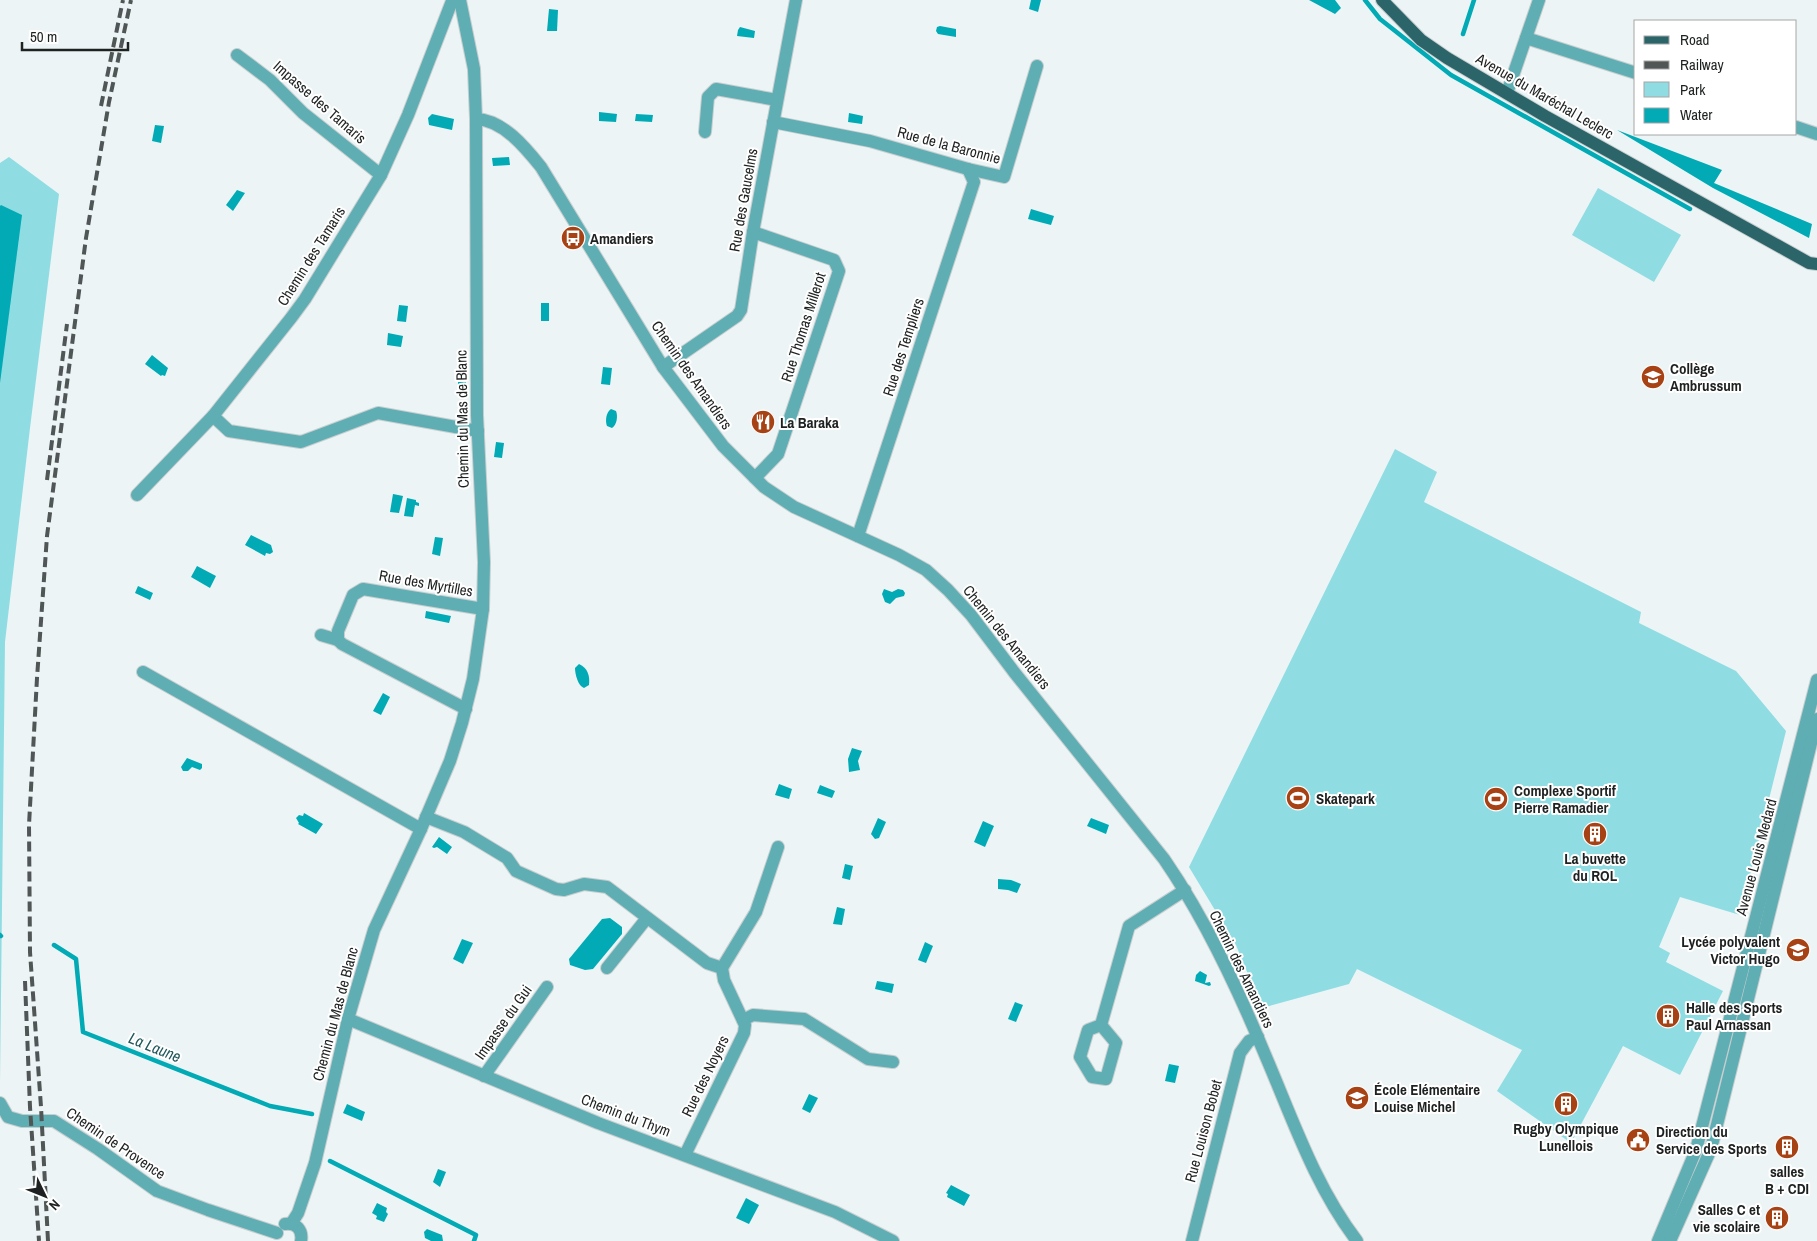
<svg xmlns="http://www.w3.org/2000/svg" width="1817" height="1241" font-family="'Archivo Narrow',sans-serif">
<rect width="100%" height="100%" fill="#ecf4f5"/>
<g fill="#8fdde3">
<polygon points="9,157 59,194 30,428 5,642 0,1082 0,163"/>
<polygon points="1598,188 1681,235 1654,282 1572,235"/>
<polygon points="1395,449 1437,472 1424,502 1641,612 1639,623 1736,671 1786,731 1740,915 1680,897 1659,947 1670,953 1666,962 1723,991 1680,1075 1623,1046 1571,1143 1497,1091 1522,1050 1357,969 1349,984 1262,1008 1236,945 1189,867"/>
</g>
<g fill="#01aab4">
<polygon points="1031,0 1041,0 1038,12 1029,9"/>
<polygon points="1309,0 1335,0 1341,8 1335,14"/>
<polygon points="549,9 558,10 557,31 547,31"/>
<polygon points="940,26 956,29 956,37 938,34 936,31 937,27"/>
<polygon points="740,27 755,31 754,38 737,36 738,30"/>
<polygon points="599,112 617,114 616,122 599,121"/>
<polygon points="849,113 863,116 862,124 848,122"/>
<polygon points="432,114 454,119 452,130 429,125 428,118"/>
<polygon points="636,114 653,115 652,122 635,121"/>
<polygon points="155,125 164,126 161,143 152,141"/>
<polygon points="1617,130 1722,170 1714,183 1812,224 1809,238 1713,188"/>
<polygon points="509,157 510,165 493,166 492,158"/>
<polygon points="237,190 245,193 233,211 226,205"/>
<polygon points="1,205 22,215 0,383 0,206"/>
<polygon points="1031,209 1054,216 1051,225 1028,219"/>
<rect x="541" y="303" width="8" height="18"/>
<polygon points="399,305 408,306 406,322 397,321"/>
<polygon points="388,333 403,336 401,347 387,345"/>
<polygon points="152,355 168,368 165,376 162,375 161,376 145,364"/>
<polygon points="603,367 612,368 610,385 601,384"/>
<rect x="458" y="382" width="8" height="14"/>
<path d="M611,409L616,411C618,416 617,425 612,428L607,426C605,421 606,412 611,409Z"/>
<polygon points="496,442 504,443 502,458 494,457"/>
<polygon points="393,494 403,496 399,513 390,512"/>
<polygon points="407,498 416,500 416,502 419,503 419,506 415,505 413,517 404,516"/>
<polygon points="251,535 271,545 273,552 270,554 266,553 265,556 245,545"/>
<polygon points="435,537 443,538 440,556 432,554"/>
<polygon points="197,566 216,576 210,588 191,577"/>
<polygon points="138,586 153,593 150,600 135,593"/>
<polygon points="884,589 892,592 898,589 903,590 905,593 904,596 896,598 890,604 885,602 882,594"/>
<polygon points="426,611 451,616 449,623 425,618"/>
<path d="M579,664C588,668 590,676 589,685L584,688C578,686 575,674 575,668Z"/>
<polygon points="383,693 390,697 381,715 373,711"/>
<polygon points="852,748 862,751 858,761 860,770 849,772 848,759"/>
<polygon points="187,758 202,764 202,768 200,770 192,767 188,771 183,771 181,767"/>
<polygon points="779,784 792,789 789,799 775,795"/>
<polygon points="820,785 835,791 832,798 817,793"/>
<polygon points="304,813 323,824 316,834 298,824 299,823 296,818 299,815 303,816"/>
<polygon points="878,818 886,822 879,838 875,839 871,834"/>
<polygon points="1091,818 1109,825 1106,834 1087,826"/>
<polygon points="983,821 994,826 985,847 974,842"/>
<polygon points="439,837 452,847 447,854 437,847 434,848 432,847"/>
<polygon points="845,864 853,866 850,880 842,878"/>
<polygon points="998,879 1011,880 1021,884 1017,893 1008,890 998,889"/>
<polygon points="837,907 845,909 842,925 833,924"/>
<polygon points="610,918 622,927 622,934 593,969 585,970 570,965 569,959 602,919"/>
<polygon points="462,939 473,943 463,964 453,959"/>
<polygon points="925,942 933,946 926,963 918,960"/>
<polygon points="1200,971 1207,975 1205,983 1210,982 1211,985 1209,986 1195,981 1196,975"/>
<polygon points="877,981 894,984 892,993 875,989"/>
<polygon points="1015,1002 1023,1005 1016,1022 1008,1019"/>
<polygon points="1169,1064 1179,1066 1175,1083 1165,1081"/>
<polygon points="809,1094 818,1098 810,1113 802,1109"/>
<polygon points="347,1104 365,1112 362,1121 343,1113"/>
<polygon points="438,1169 446,1172 440,1187 433,1182"/>
<polygon points="951,1185 970,1195 964,1206 947,1197 948,1194 946,1193"/>
<polygon points="746,1198 759,1205 749,1224 736,1218"/>
<polygon points="377,1203 387,1208 386,1212 388,1214 384,1222 376,1219 377,1216 372,1213"/>
<polygon points="427,1229 442,1235 443,1241 431,1241 425,1238 424,1232"/>
</g>
<g fill="none" stroke-linecap="round" stroke-linejoin="round">
<g stroke="#01aab4" stroke-width="4.5">
<polyline points="1365,0 1380,19 1451,75 1690,209"/>
<polyline points="1463,34 1474,0"/>
<polyline points="0,935 1,936"/>
<polyline points="54,945 76,959 83,1032 270,1106 312,1114"/>
<polyline points="330,1161 476,1235 474,1241"/>
</g>
<g stroke="#c7cecf" stroke-width="14">
<g id="minor">
<polyline points="1526,38 1636,73"/>
<polyline points="237,55 270,80 303,113 381,175"/>
<polyline points="1507,93 1539,0"/>
<path d="M476,119C503,120 525,147 541,167L663,367L723,446L764,487L794,507L899,555L926,570L948,590L971,615L1014,672L1164,859C1206,920 1238,989 1266,1057C1293,1120 1315,1186 1357,1241"/>
<polyline points="773,122 870,141 968,169 1004,177 1037,66"/>
<polyline points="1796,127 1817,134"/>
<polyline points="705,132 708,97 716,89 777,100"/>
<polyline points="753,232 834,260 839,271 778,454 755,478"/>
<polyline points="663,367 737,316 741,310 753,232 796,0"/>
<polyline points="213,416 229,431 301,442 378,413 478,431"/>
<polyline points="137,495 213,416 291,318 305,299 381,175 408,115 452,1 456,0"/>
<polyline points="858,536 974,182 968,169"/>
<polyline points="321,635 338,640"/>
<polyline points="143,672 421,829"/>
<polyline points="466,709 342,644 338,640 338,631 353,595 363,589 483,609"/>
<polyline points="426,817 464,832 507,858 516,871 556,889 564,890 584,884 607,887 707,963 722,968"/>
<polyline points="607,968 647,918"/>
<polyline points="348,1019 598,1123 835,1212 893,1241"/>
<polyline points="743,1020 753,1015 804,1019 868,1059 893,1062"/>
<polyline points="1101,1025 1088,1030 1080,1057 1092,1077 1106,1079 1116,1043 1101,1025 1129,926 1185,890"/>
<polyline points="484,1076 547,987"/>
<polyline points="0,1103 8,1117 22,1121 54,1121 98,1149 157,1191 208,1210 277,1233"/>
<polyline points="685,1155 744,1033 745,1025 724,980 722,968 756,912 778,847"/>
<path d="M285,1224C296,1222 303,1230 301,1241"/>
<polyline points="291,1224 298,1213 315,1163 348,1019 374,930 421,829 450,761 462,723 473,679 483,609 484,562 477,415 476,119 474,69 460,0"/>
<polyline points="1192,1241 1240,1053 1249,1041 1258,1037"/>
<polyline points="1658,1241 1696,1150 1817,680"/>
<polyline points="1670,1241 1711,1149 1817,719"/>
</g>
</g>
<g stroke="#c7cecf" stroke-width="14">
<polyline id="major" points="1382,0 1421,40 1447,58 1545,116 1809,263 1817,264"/>
</g>
<use href="#minor" stroke="#5eaeb4" stroke-width="12"/>
<use href="#major" stroke="#2c6569" stroke-width="12"/>
<g stroke="#505555" stroke-width="4" stroke-dasharray="10 5" stroke-linecap="butt">
<polyline points="101,106 123,0"/>
<polyline points="47,480 67,324"/>
<polyline points="25,981 30,1107 39,1241"/>
<polyline points="48,1241 41,1107 30,952 29,825 37,678 47,536 86,238 109,102 131,0"/>
</g>
</g>
<defs>
<g id="bus-disc" transform="scale(1.25)"><circle r="9.5" fill="#a74214" stroke="#fff"/><path d="M-5-6H5V4H4V6H2V4H-2V6H-4V4H-5ZM-3.5-4V0h7V-4ZM-3.5 1.2v1.5H-2V1.2ZM2 1.2v1.5H3.5V1.2Z" fill="#fff"/></g>
<g id="school-disc" transform="scale(1.25)"><circle r="9.5" fill="#a74214" stroke="#fff"/><path d="M0-5L7-2L0 1L-7-2ZM-4 1L0 2.5L4 1V4Q0 6-4 4Z" fill="#fff"/></g>
<g id="restaurant-disc" transform="scale(1.25)"><circle r="9.5" fill="#a74214" stroke="#fff"/><path d="M-5-6h1v4h1v-4h1v4h1v-4h1v5L-1.5 .5V6h-2V.5L-5-1ZM5-6V6H3V1.5H1.5Q1.5-4 5-6Z" fill="#fff"/></g>
<g id="stadium-disc" transform="scale(1.25)"><circle r="9.5" fill="#a74214" stroke="#fff"/><path d="M0-5a6.5 5 0 1 0 0 10a6.5 5 0 1 0 0-10ZM-3.5-1.8h7v3.6h-7Z" fill="#fff"/></g>
<g id="building-disc" transform="scale(1.25)"><circle r="9.5" fill="#a74214" stroke="#fff"/><path d="M-4-6H4V6H1V3H-1V6H-4ZM-2.5-4.3h1.7v1.8h-1.7ZM.8-4.3h1.7v1.8H.8ZM-2.5-1h1.7V.8h-1.7ZM.8-1h1.7V.8H.8Z" fill="#fff"/></g>
<g id="civic-disc" transform="scale(1.25)"><circle r="9.5" fill="#a74214" stroke="#fff"/><path d="M-.6-6.5H3V-4.5H.6V-3L4-1V1h2V6H-6V1h2V-1L-.6-3ZM-1.2 2.5V6h2.4V2.5Z" fill="#fff"/></g>
</defs>
<g fill-rule="evenodd">
<use href="#bus-disc" x="573" y="238"/>
<use href="#school-disc" x="1653" y="377"/>
<use href="#restaurant-disc" x="763" y="422"/>
<use href="#stadium-disc" x="1298" y="798"/>
<use href="#stadium-disc" x="1496" y="799"/>
<use href="#building-disc" x="1595" y="834"/>
<use href="#school-disc" x="1798" y="950"/>
<use href="#building-disc" x="1668" y="1016"/>
<use href="#school-disc" x="1357" y="1098"/>
<use href="#building-disc" x="1566" y="1104"/>
<use href="#civic-disc" x="1638" y="1140"/>
<use href="#building-disc" x="1787" y="1147"/>
<use href="#building-disc" x="1777" y="1218"/>
</g>
<g text-anchor="middle" dominant-baseline="central" stroke-width="4" stroke-linejoin="round" paint-order="stroke">
<g font-size="15" fill="#1e2121" stroke="#fff">
<text transform="translate(1545 96) rotate(30)">Avenue du Maréchal Leclerc</text>
<text transform="translate(320 102) rotate(41)">Impasse des Tamaris</text>
<text transform="translate(949 145) rotate(15)">Rue de la Baronnie</text>
<text transform="translate(743 200) rotate(-80)">Rue des Gaucelms</text>
<text transform="translate(311 256) rotate(-58)">Chemin des Tamaris</text>
<text transform="translate(803 327) rotate(-72)">Rue Thomas Millerot</text>
<text transform="translate(903 347) rotate(-72)">Rue des Templiers</text>
<text transform="translate(692 375) rotate(55)">Chemin des Amandiers</text>
<text transform="translate(462 419) rotate(-91)">Chemin du Mas de Blanc</text>
<text transform="translate(426 583) rotate(10)">Rue des Myrtilles</text>
<text transform="translate(1007 637) rotate(51)">Chemin des Amandiers</text>
<text transform="translate(1756 857) rotate(-75)">Avenue Louis Medard</text>
<text transform="translate(1242 969) rotate(64)">Chemin des Amandiers</text>
<text transform="translate(335 1014) rotate(-75)">Chemin du Mas de Blanc</text>
<text transform="translate(503 1022) rotate(-55)">Impasse du Gui</text>
<text transform="translate(705 1076) rotate(-64)">Rue des Noyers</text>
<text transform="translate(626 1115) rotate(21)">Chemin du Thym</text>
<text transform="translate(1203 1131) rotate(-75)">Rue Louison Bobet</text>
<text transform="translate(116 1143) rotate(34)">Chemin de Provence</text>
</g>
<g font-size="15" font-weight="bold" fill="#1e2121" stroke="#fff" text-anchor="start">
<text x="590" y="238">Amandiers</text>
<text x="1670" y="368">Collège<tspan x="1670" dy="17">Ambrussum</tspan></text>
<text x="780" y="422">La Baraka</text>
<text x="1514" y="790">Complexe Sportif<tspan x="1514" dy="17">Pierre Ramadier</tspan></text>
<text x="1316" y="798">Skatepark</text>
<text x="1595" y="858" text-anchor="middle">La buvette<tspan x="1595" dy="17">du ROL</tspan></text>
<text x="1780" y="941" text-anchor="end">Lycée polyvalent<tspan x="1780" dy="17">Victor Hugo</tspan></text>
<text x="1686" y="1007">Halle des Sports<tspan x="1686" dy="17">Paul Arnassan</tspan></text>
<text x="1374" y="1089">École Elémentaire<tspan x="1374" dy="17">Louise Michel</tspan></text>
<text x="1566" y="1128" text-anchor="middle">Rugby Olympique<tspan x="1566" dy="17">Lunellois</tspan></text>
<text x="1656" y="1131">Direction du<tspan x="1656" dy="17">Service des Sports</tspan></text>
<text x="1787" y="1171" text-anchor="middle">salles<tspan x="1787" dy="17">B + CDI</tspan></text>
<text x="1760" y="1209" text-anchor="end">Salles C et<tspan x="1760" dy="17">vie scolaire</tspan></text>
</g>
<g font-size="16" font-style="italic" fill="#21585c" stroke="#fff">
<text transform="translate(155 1047) rotate(22)">La Laune</text>
</g>
</g>
<rect x="1634" y="20" width="162" height="115" fill="#ffffff" stroke="#a5a6a6"/>
<rect x="1644" y="36" width="25" height="8" fill="#2c6569" stroke="#a5a6a6"/>
<text x="1680" y="45" font-size="15" fill="#1e2121">Road</text>
<rect x="1644" y="61" width="25" height="8" fill="#505555" stroke="#a5a6a6"/>
<text x="1680" y="70" font-size="15" fill="#1e2121">Railway</text>
<rect x="1644" y="82" width="25" height="15" fill="#8fdde3" stroke="#a5a6a6"/>
<text x="1680" y="95" font-size="15" fill="#1e2121">Park</text>
<rect x="1644" y="108" width="25" height="15" fill="#01aab4" stroke="#a5a6a6"/>
<text x="1680" y="120" font-size="15" fill="#1e2121">Water</text>
<g transform="translate(45 1196) rotate(133)" stroke="#ffffff" stroke-width="4" paint-order="stroke">
<path d="M0-4L9 19L0 12L-9 19Z" fill="#1e2121"/>
<text y="-8" font-size="14" font-weight="bold" text-anchor="middle" fill="#1e2121">N</text>
</g>
<path d="M22 42v8h106v-8" fill="none" stroke="#1e2121" stroke-width="2.5"/>
<text x="30" y="42" font-size="15" fill="#1e2121" stroke="#ffffff" stroke-width="4" paint-order="stroke">50 m</text>
</svg>
